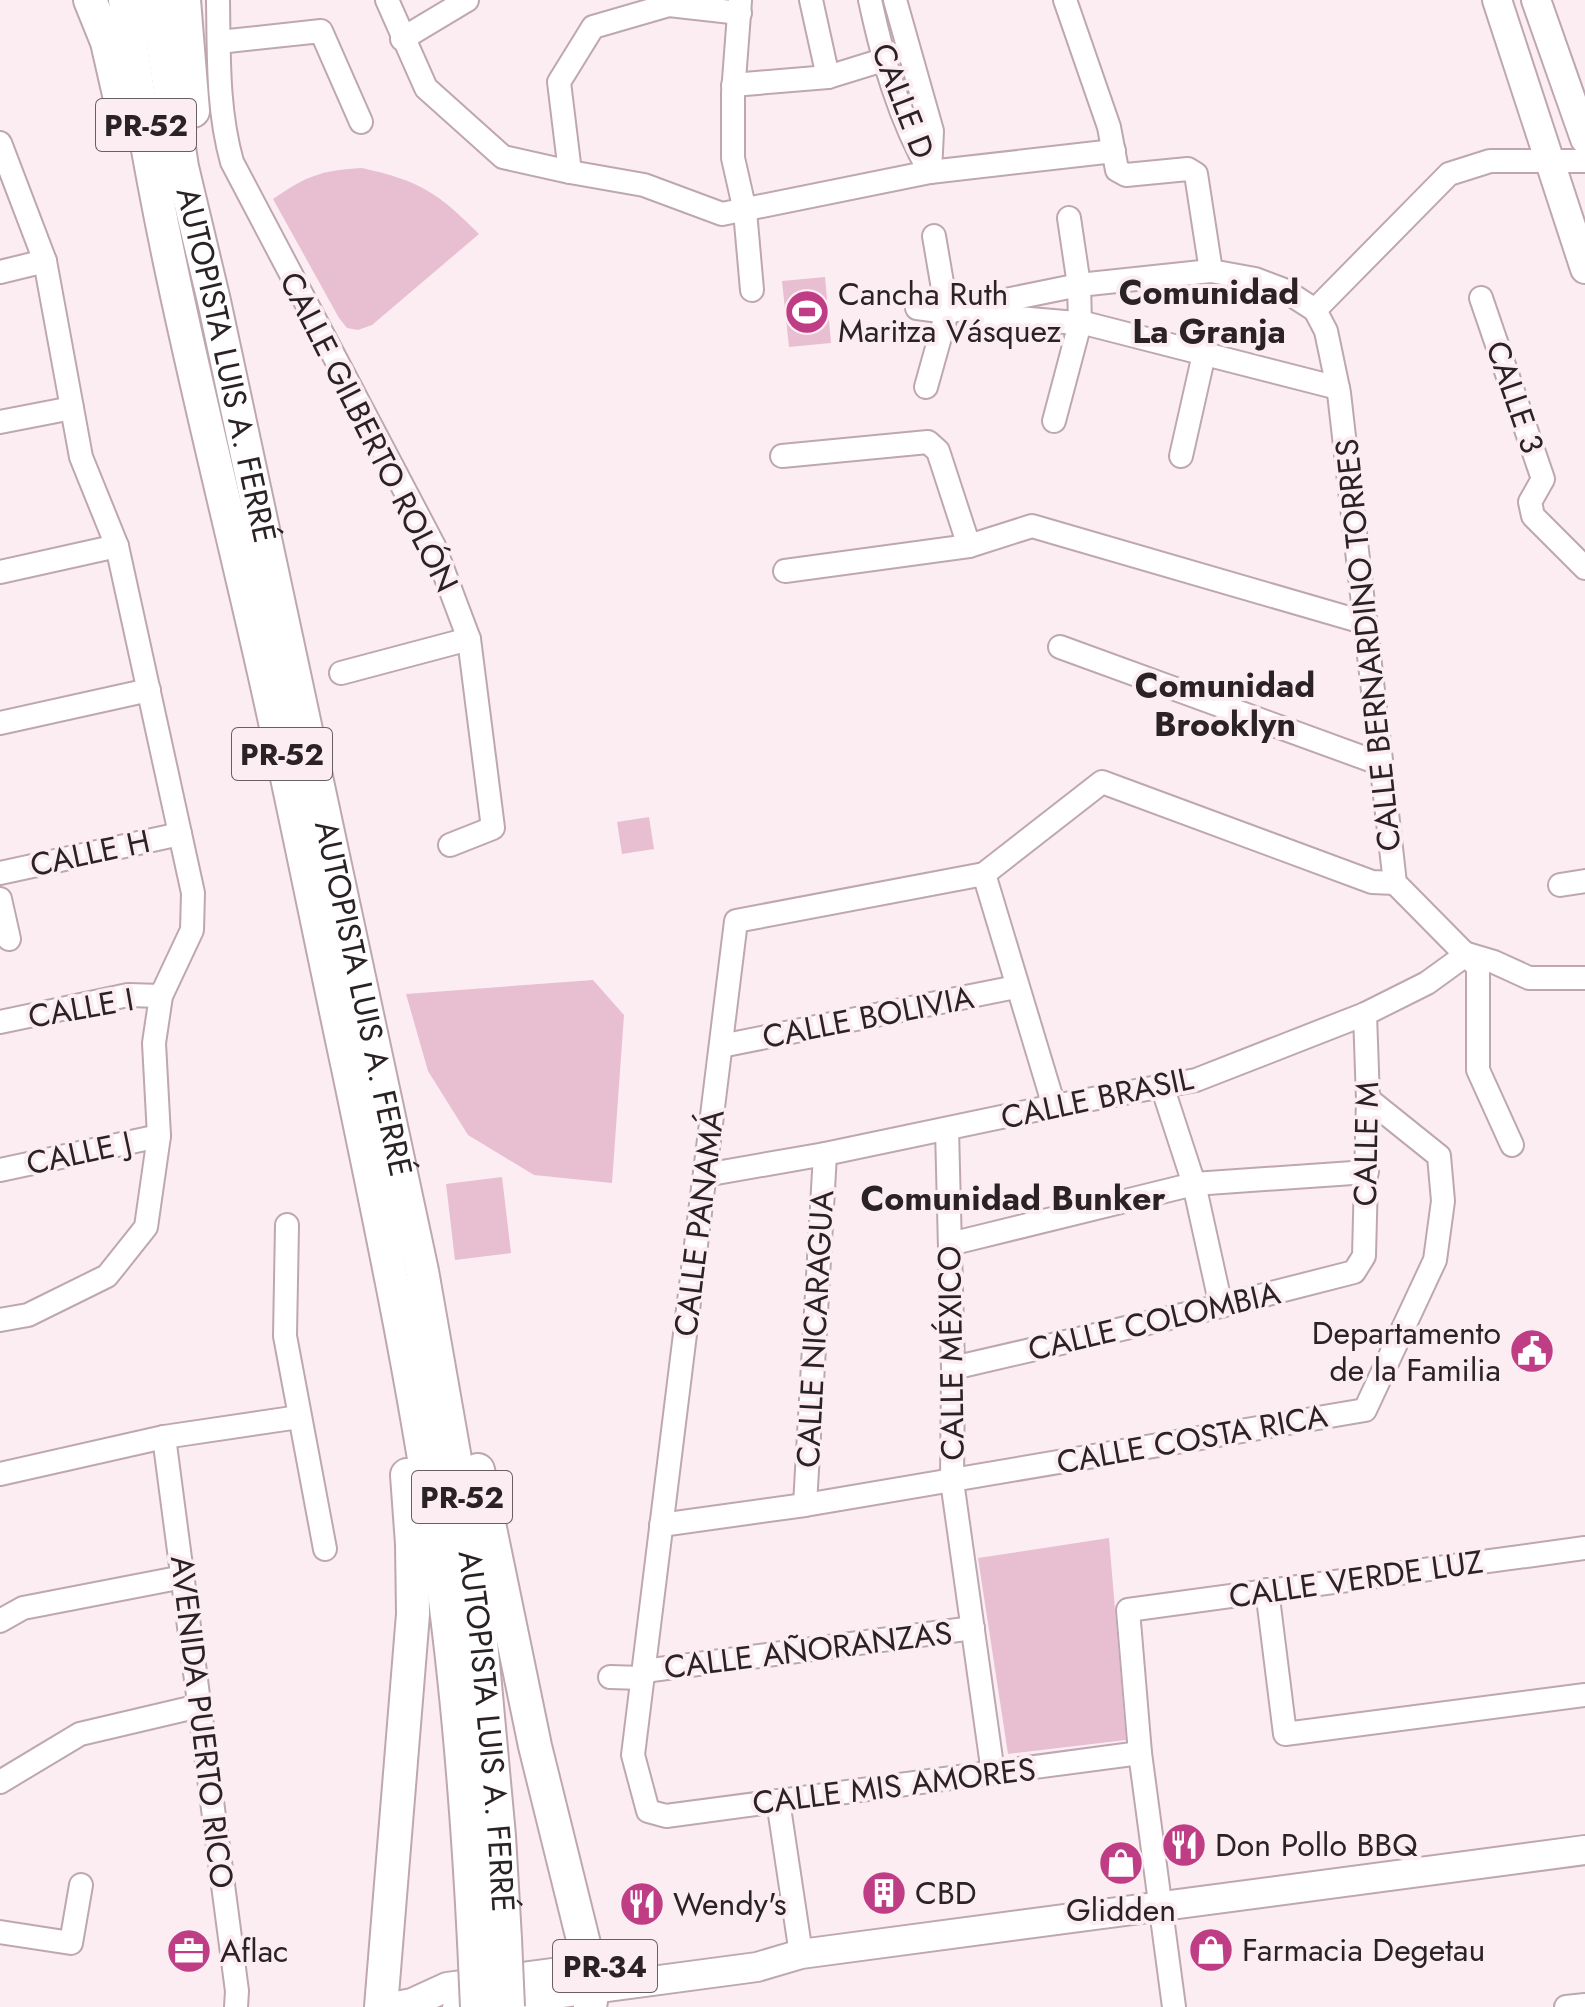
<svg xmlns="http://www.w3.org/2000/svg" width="1585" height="2007" font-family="Jost,sans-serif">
<rect width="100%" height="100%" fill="#fcedf3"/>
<g fill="#e8bfd1">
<path d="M362,168C420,181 437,192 479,234L372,325L358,330L347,328L339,318L273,199C306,176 322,170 362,168Z"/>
<polygon points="825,277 831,343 789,347 782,281"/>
<polygon points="649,817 654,849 622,854 617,822"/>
<polygon points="593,980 624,1015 612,1183 534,1175 468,1135 428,1071 406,994"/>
<polygon points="502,1177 511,1253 455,1260 446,1184"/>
<polygon points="1109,1538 1126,1740 1008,1754 978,1558"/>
</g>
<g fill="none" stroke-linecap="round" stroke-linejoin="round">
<g stroke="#bea7b1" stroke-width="26">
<g id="minor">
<path d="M218,0C219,55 217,108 232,162L434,546L469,639L493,828L450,845"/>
<polyline points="387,0 426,88 503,157 570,172 644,185 722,214 930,172 1114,151"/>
<polyline points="811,0 828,77"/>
<path d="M870,0C883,60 899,118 930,172"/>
<polyline points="895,0 932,131 930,172"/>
<polyline points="1065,0 1109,127 1117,170 1126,175 1188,169 1196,174 1211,271"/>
<polyline points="740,1 733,93 733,158 745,211 752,290"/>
<polyline points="402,39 467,0"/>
<polyline points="219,42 321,31 361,122"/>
<polyline points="733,85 828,77 883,60"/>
<polyline points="0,143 45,261 81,457 117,546 193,893 192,930 161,996 154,1043 159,1136 146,1227 107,1276 28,1315 0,1320"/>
<polyline points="570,172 559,82 593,27 669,5 740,13"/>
<polyline points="0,272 45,261"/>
<polyline points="1481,298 1543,479 1530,502 1533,516 1585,568"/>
<polyline points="917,308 947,312 1079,285 1211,271 1255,279 1284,290 1315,310"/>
<polyline points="1315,310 1326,331 1339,393 1395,883 1478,967 1478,1070 1512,1145"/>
<polyline points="1315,310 1449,174 1490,161 1585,161"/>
<polyline points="972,314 1088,324 1338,388"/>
<polyline points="926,387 947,312 934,236"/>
<polyline points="1054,421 1080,323 1079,285 1069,218"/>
<polyline points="0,422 72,408"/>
<polyline points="782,456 928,442 938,451 969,546"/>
<polyline points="1181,456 1204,354"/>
<polyline points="785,571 969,546 1032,526 1366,623"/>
<polyline points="0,572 117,546"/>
<polyline points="1060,647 1381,764"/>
<polyline points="341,673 469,639"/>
<polyline points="0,723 149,690"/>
<polyline points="0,873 180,834"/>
<polyline points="984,874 1054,1106"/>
<polyline points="1560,885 1585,881"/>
<polyline points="0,899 9,939"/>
<polyline points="1467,954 1494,962 1529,978 1585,978"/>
<polyline points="0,1022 128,995 161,996"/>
<polyline points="721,1046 1016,987"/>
<polyline points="1162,1086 1194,1184 1221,1306"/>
<polyline points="947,1129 953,1368 952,1481 993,1773"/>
<polyline points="0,1170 159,1136"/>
<polyline points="705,1175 825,1154 1054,1106 1196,1080 1365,1014 1427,983 1467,954"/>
<polyline points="287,1225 285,1336 325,1549"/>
<polyline points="950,1244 1194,1184 1367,1172"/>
<polyline points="953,1368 1221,1306 1354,1272 1364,1256 1368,1099 1365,1014"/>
<polyline points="164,1437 237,1991 236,2007"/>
<polyline points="0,1474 164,1437 299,1417"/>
<polyline points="805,1505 825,1154"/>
<polyline points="661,1525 805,1505 1365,1410 1435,1260 1443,1201 1439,1156 1368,1099"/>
<polyline points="1267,1590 1285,1734 1585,1695"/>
<polyline points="0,1621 23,1608 183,1577"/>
<polyline points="644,1671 973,1628"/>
<polyline points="610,1677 643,1678"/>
<polyline points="1140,1753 666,1816 648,1811 633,1755 736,921 984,874 1102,782 1372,882 1395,883"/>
<polyline points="0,1782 80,1734 199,1706"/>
<polyline points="778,1801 801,1954"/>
<polyline points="0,1932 71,1943 81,1885"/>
<polyline points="1174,2007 1140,1753 1128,1610 1585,1548"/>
<polyline points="1566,2007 1585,2005"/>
</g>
</g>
<g stroke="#bea7b1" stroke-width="32">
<g id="major">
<polyline points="1497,0 1585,269"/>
<polyline points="1536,0 1585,139"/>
<polyline points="391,2007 412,2003 447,1987 613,1965"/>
<polyline points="457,2007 757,1967 801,1954 1585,1850"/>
</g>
</g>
<g stroke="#bea7b1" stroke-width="36">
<g id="highway">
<polyline points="90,0 107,42 120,99"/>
<path d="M125,0C154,233 217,461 268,690C296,816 321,942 348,1068C384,1240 420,1412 443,1585C459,1704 468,1822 474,1941"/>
<path id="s1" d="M156,0L182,167L214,301L422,1271L465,1516L481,1641L499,1836L505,1939"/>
<polyline points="184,0 193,111"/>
<polyline points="478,1470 535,1746 590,1968 593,1988 590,2007"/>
<polyline points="381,2007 413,1614 412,1544 407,1475"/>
</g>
</g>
<use href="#minor" stroke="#fff" stroke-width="22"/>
<use href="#major" stroke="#fff" stroke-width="28"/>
<use href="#highway" stroke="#fff" stroke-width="32"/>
<g stroke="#bea7b1" stroke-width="36" stroke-linecap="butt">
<g id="highway-bridge">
<polyline points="505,1939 508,2007"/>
<polyline points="474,1941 477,2007"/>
</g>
</g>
<use href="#highway-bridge" stroke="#fff" stroke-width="32"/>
</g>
<defs>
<g id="stadium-disc" transform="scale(2.3)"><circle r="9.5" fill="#bf3d84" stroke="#fcedf3"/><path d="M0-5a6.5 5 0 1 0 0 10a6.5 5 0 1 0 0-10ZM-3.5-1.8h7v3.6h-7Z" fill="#fff"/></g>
<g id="civic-disc" transform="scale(2.3)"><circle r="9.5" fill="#bf3d84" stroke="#fcedf3"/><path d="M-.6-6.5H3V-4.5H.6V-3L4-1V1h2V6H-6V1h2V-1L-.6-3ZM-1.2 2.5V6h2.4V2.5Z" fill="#fff"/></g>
<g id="restaurant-disc" transform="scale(2.3)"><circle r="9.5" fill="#bf3d84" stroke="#fcedf3"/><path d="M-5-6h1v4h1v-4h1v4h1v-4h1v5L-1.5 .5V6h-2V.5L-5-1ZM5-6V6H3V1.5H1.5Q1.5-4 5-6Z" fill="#fff"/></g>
<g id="shop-disc" transform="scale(2.3)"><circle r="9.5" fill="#bf3d84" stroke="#fcedf3"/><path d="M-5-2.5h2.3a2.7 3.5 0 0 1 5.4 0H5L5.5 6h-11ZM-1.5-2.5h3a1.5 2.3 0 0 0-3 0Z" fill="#fff"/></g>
<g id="building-disc" transform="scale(2.3)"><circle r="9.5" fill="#bf3d84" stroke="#fcedf3"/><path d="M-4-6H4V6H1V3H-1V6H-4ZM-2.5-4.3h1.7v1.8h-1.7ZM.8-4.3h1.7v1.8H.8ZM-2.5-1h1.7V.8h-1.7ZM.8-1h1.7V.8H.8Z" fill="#fff"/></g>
<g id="office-disc" transform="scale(2.3)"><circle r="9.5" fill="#bf3d84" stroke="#fcedf3"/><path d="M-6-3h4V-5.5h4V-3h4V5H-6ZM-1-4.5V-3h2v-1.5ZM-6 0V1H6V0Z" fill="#fff"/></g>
</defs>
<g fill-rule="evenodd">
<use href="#stadium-disc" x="807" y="312"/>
<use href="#civic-disc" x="1532" y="1351"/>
<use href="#restaurant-disc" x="1184" y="1845"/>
<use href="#shop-disc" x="1121" y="1863"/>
<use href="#building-disc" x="884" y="1893"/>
<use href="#restaurant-disc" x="642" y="1904"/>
<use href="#shop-disc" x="1211" y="1950"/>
<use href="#office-disc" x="189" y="1951"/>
</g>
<g text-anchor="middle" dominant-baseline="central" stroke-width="8" stroke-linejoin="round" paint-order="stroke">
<g fill="#fcedf3" stroke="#695f63" stroke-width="2">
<rect x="96" y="99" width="100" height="52" rx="6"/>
<rect x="232" y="728" width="100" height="52" rx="6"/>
<rect x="412" y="1471" width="100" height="52" rx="6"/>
<rect x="553" y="1940" width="104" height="52" rx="6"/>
</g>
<g font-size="30" font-weight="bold" fill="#2a2225">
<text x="146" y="125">PR-52</text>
<text x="282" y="754">PR-52</text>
<text x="462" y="1497">PR-52</text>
<text x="605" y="1966">PR-34</text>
</g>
<g font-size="32" fill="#2a2225" stroke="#fcedf3">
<text transform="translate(903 101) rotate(69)">CALLE D</text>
<text stroke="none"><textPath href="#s1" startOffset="372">AUTOPISTA LUIS A. FERRÉ</textPath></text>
<text transform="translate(1515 397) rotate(71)">CALLE 3</text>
<text transform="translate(369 432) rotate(63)">CALLE GILBERTO ROLÓN</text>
<text transform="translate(1368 645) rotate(-96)">CALLE BERNARDINO TORRES</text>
<text transform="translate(90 853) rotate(-12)">CALLE H</text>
<text stroke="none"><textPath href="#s1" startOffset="1020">AUTOPISTA LUIS A. FERRÉ</textPath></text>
<text transform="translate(81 1008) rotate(-10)">CALLE I</text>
<text transform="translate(868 1017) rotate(-11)">CALLE BOLIVIA</text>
<text transform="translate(1097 1098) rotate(-12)">CALLE BRASIL</text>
<text transform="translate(1366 1144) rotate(-89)">CALLE M</text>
<text transform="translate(79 1153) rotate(-12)">CALLE J</text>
<text transform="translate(699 1223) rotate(-83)">CALLE PANAMÁ</text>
<text transform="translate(1154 1321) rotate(-13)">CALLE COLOMBIA</text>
<text transform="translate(815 1329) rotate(-87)">CALLE NICARAGUA</text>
<text transform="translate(951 1353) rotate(-91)">CALLE MÉXICO</text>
<text transform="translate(1192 1439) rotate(-10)">CALLE COSTA RICA</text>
<text transform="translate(1356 1579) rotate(-8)">CALLE VERDE LUZ</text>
<text transform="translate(808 1650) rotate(-7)">CALLE AÑORANZAS</text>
<text transform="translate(202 1722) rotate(83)">AVENIDA PUERTO RICO</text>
<text stroke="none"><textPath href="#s1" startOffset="1764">AUTOPISTA LUIS A. FERRÉ</textPath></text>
<text transform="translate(894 1786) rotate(-7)">CALLE MIS AMORES</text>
</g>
<g font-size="32" fill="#2a2225" stroke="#fcedf3" text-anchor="start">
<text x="838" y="294">Cancha Ruth<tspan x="838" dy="37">Maritza Vásquez</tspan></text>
<text x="1501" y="1333" text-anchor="end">Departamento<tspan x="1501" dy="37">de la Familia</tspan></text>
<text x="1215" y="1845">Don Pollo BBQ</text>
<text x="915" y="1893">CBD</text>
<text x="673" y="1904">Wendy's</text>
<text x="1121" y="1910" text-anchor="middle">Glidden</text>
<text x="1242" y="1950">Farmacia Degetau</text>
<text x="220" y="1951">Aflac</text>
</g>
<g font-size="34" font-weight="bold" fill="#2a2225" stroke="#fcedf3">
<text x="1209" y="292">Comunidad<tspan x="1209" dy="39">La Granja</tspan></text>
<text x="1225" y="685">Comunidad<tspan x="1225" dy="39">Brooklyn</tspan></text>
<text x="1013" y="1198">Comunidad Bunker</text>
</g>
</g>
</svg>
